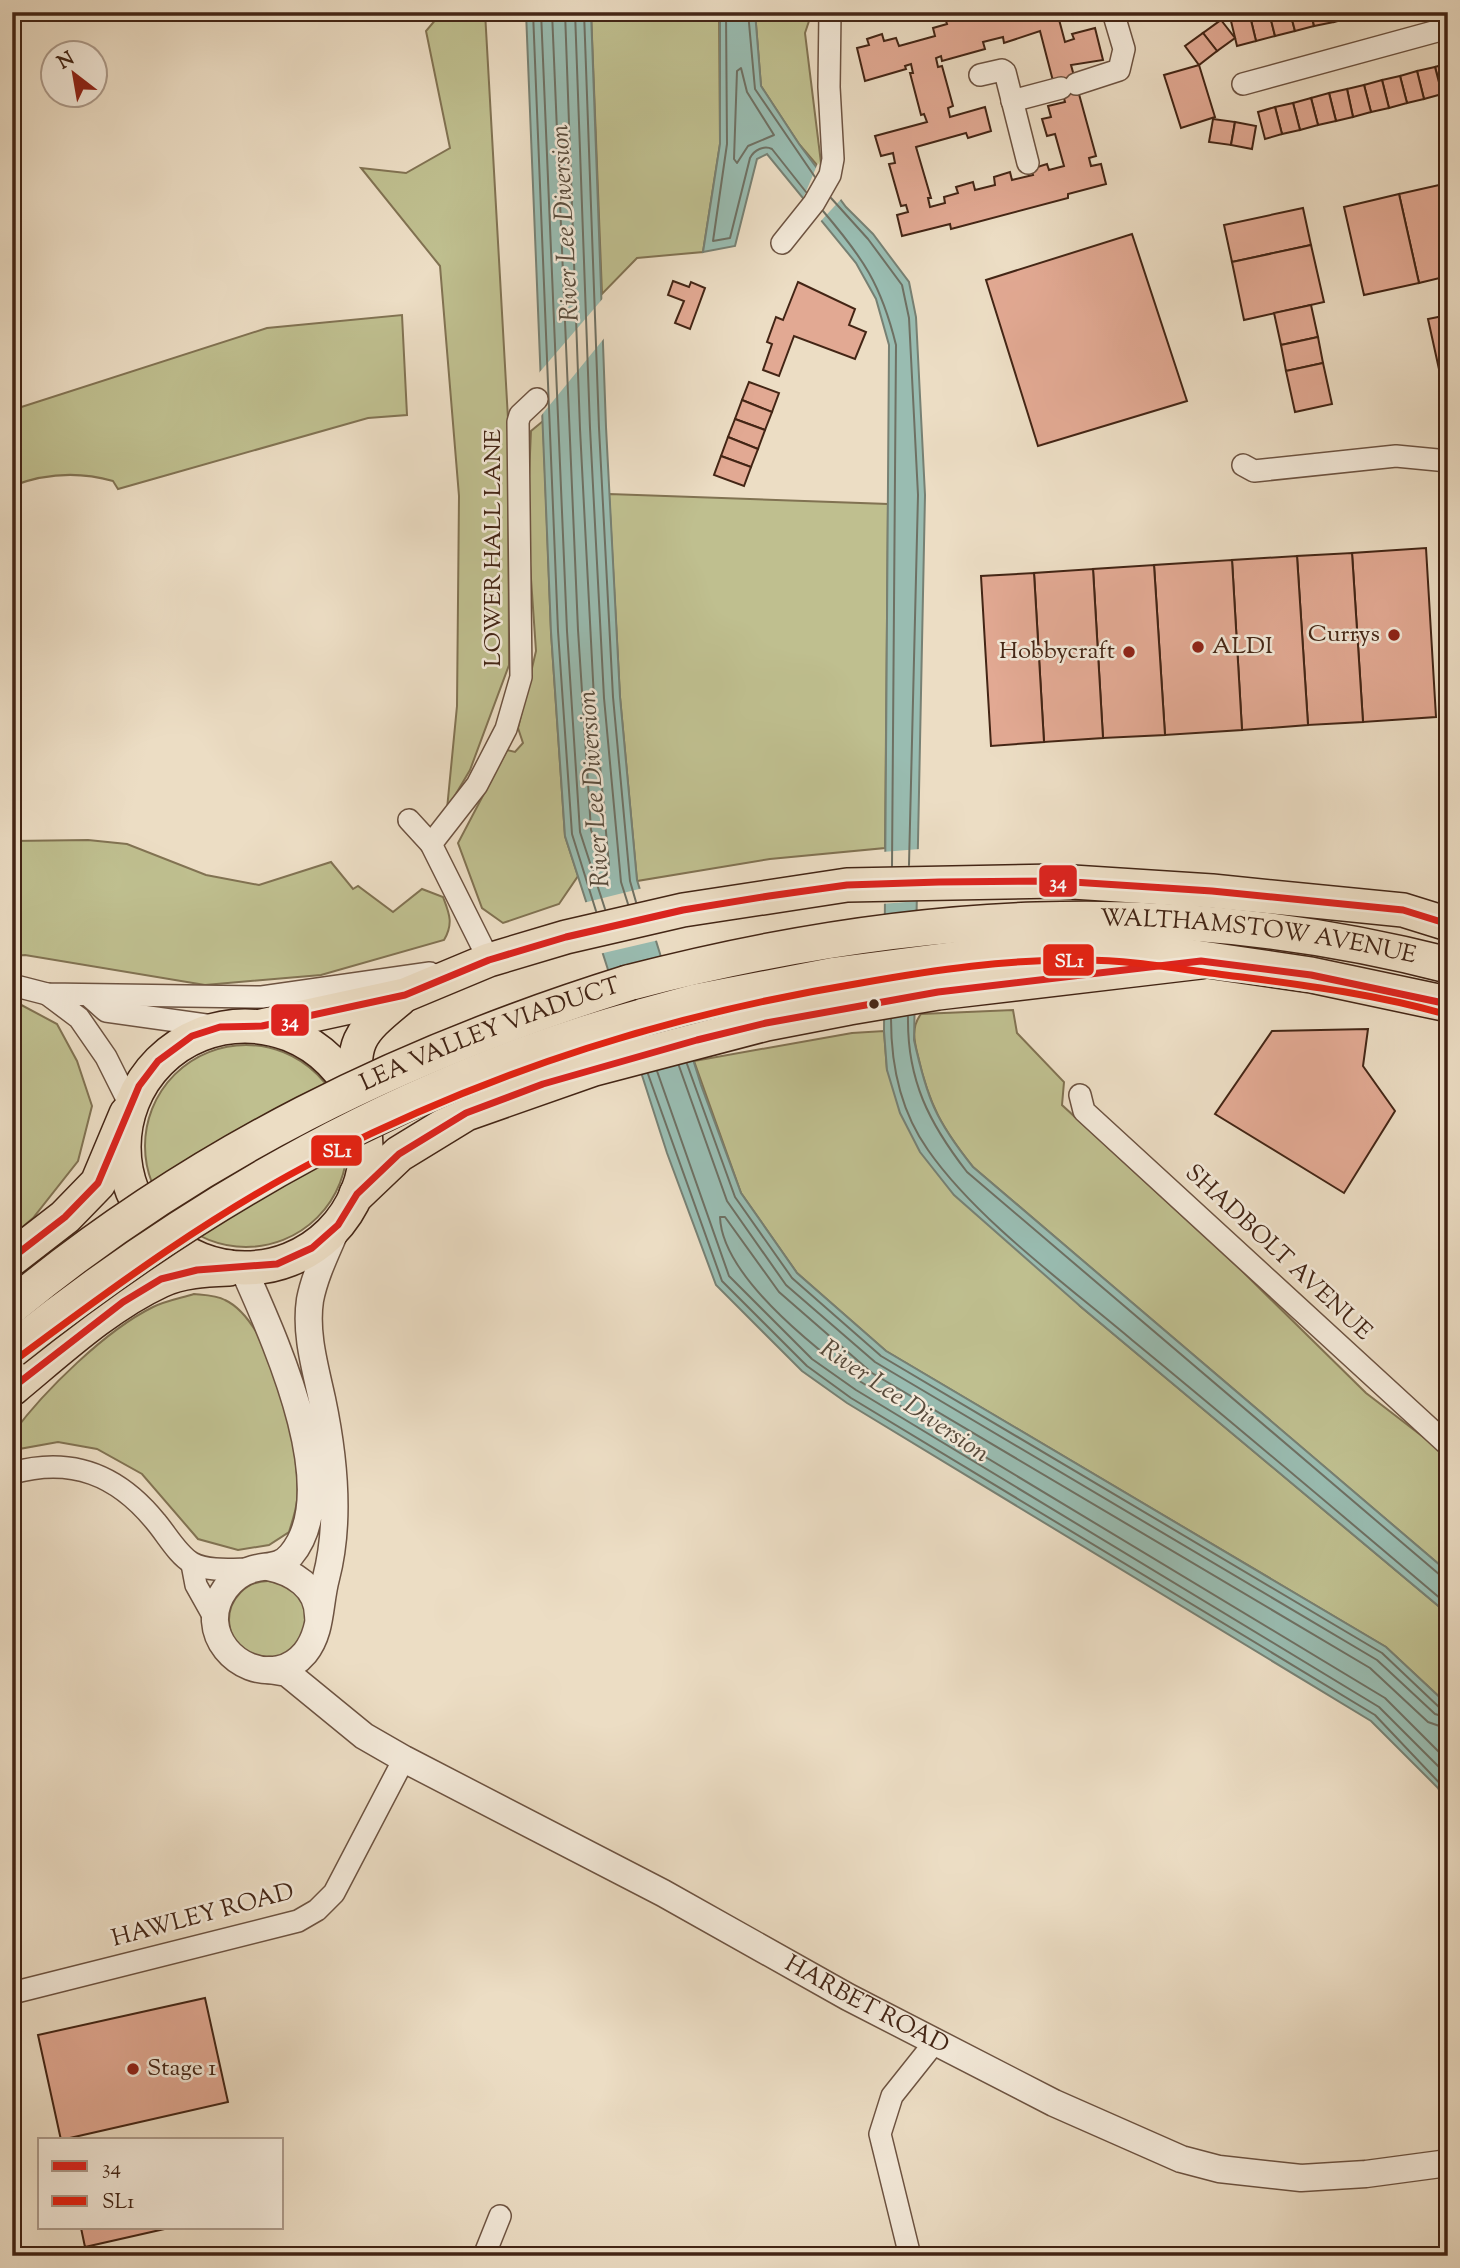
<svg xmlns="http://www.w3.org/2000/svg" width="1460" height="2268" font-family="'Sorts Mill Goudy',serif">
<rect width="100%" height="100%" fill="#ecddc4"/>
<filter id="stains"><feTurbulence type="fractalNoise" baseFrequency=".00286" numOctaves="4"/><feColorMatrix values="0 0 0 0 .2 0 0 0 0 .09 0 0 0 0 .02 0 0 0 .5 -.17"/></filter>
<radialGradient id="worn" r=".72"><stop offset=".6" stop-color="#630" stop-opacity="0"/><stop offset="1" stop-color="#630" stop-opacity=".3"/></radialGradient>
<g fill="#bfbf8f" stroke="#817252" stroke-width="2">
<polygon points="442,12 485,12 508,419 509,665 470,770 447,809 457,706 459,496 440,266 361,168 406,173 450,148 426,31"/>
<polygon points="591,12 719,12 720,144 703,252 637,258 602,294"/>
<polygon points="755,12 812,12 805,33 822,171 799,144 761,86"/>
<path d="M402,315L407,415L368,418L118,489L113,481C78,471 46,473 12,486V410L267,328Z"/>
<polygon points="543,421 551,632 565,836 578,876 559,904 503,923 482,908 458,843 507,750 515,752 523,743 518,728 536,651 527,521 531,431"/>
<polygon points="609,494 888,504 885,848 770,859 637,881 620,697"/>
<path d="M88,840L127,844L206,875L259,885L331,862L353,889L358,886L393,912L422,889L443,897C449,913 454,923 444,940L321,975L205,985L25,955L12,956V841Z"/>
<polygon points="12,1000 57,1024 77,1061 92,1106 78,1161 33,1218 12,1236"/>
<path d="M1013,1010L1017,1033L1064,1082L1062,1105L1240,1269L1366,1393L1448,1456V1572L973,1167C942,1128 929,1105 918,1056C914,1041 911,1027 921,1014Z"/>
<polygon points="884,1031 887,1070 1080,1306 1448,1614 1448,1705 1386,1647 886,1351 797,1273 741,1193 694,1061 852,1033"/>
<circle cx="246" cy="1146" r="101"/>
<path d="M194,1294C204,1295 216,1295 225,1300C274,1323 301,1451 297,1500C296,1511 292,1522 289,1532L269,1545L238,1550L198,1539L142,1474L97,1449L58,1442L19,1449L13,1433C44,1391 106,1330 153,1307C165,1301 181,1298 194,1294Z"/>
<circle cx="268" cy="1620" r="39"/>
</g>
<g fill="#99bcb1" stroke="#778073" stroke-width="2">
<polygon points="526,12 591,12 606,427 620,697 637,880 701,1085 741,1193 797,1273 886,1351 1386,1647 1448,1705 1448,1806 1438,1788 1371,1721 847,1403 802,1371 716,1285 667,1153 565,836 551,632"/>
<path d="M720,12H755L761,86L799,144L846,207L873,234L909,282L916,317L925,495L914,1040C927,1098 935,1120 973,1167L1448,1572V1614L1080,1306L954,1195L920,1152L900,1113L887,1070L884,1031L889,345L876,299L856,263L767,154L757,159L735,246L703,252L720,144Z"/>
</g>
<g fill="#ecddc4">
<polygon points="818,163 843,197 819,223 802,201"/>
<polygon points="605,296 606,336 540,417 538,374"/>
<polygon points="920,849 919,901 881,904 882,852"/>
<polygon points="643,888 659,940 599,954 583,903"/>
</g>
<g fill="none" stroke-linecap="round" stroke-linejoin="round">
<g stroke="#6e7063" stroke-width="2">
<polyline points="533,12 558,631 572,834 596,911"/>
<polyline points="541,12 567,631 580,832 605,909"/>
<polyline points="552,12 578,630 591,830 605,869 609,865 594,699 580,429 565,12"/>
<polyline points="575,12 590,428 604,698 621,882 628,904"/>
<polyline points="584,12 599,428 613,697 630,881 636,902"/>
<path d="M726,12L727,144L713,241L730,238L750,158C754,150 764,145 772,149L806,192"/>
<polyline points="748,12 755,89 815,177"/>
<polygon points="741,68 747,92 774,135 748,146 737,163 734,159 737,71"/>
<polyline points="831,198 868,239 902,285 909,318 918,495 909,865"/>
<path d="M823,211C863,258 881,284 896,345L892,866"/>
<path d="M908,1017C907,1080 929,1123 967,1172L1440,1575L1448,1577"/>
<path d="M891,1019C891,1065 901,1112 928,1150C976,1219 1067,1285 1132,1340C1238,1427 1343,1516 1448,1605"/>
<polyline points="687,1064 735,1197 792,1278 881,1356 1382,1653 1440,1708 1448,1710"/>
<polyline points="679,1066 727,1201 786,1285 875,1362 1377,1660 1435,1714 1448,1718"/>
<polyline points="657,1071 729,1276 812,1359 856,1390 1379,1707 1448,1776"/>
<polyline points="648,1074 722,1281 807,1366 851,1398 1375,1715 1448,1792"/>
<path d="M1448,1729L1428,1722L1370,1668L872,1373L779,1292L725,1217H720C722,1276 816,1349 861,1382L1385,1698L1448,1761"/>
</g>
</g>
<g fill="#e2a993" stroke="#432515" stroke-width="2" fill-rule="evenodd">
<path d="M1005,12H1057L1065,42L1074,39L1072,34L1095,28L1103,60L1071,65L1096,156L1089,158L1091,166L1101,164L1106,184L1068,194V198L951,229L950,224L902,236L897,215L908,212L906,205L901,206L889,164L895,163L893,153L881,156L875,136L927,122L924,114L921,115L910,73H913L911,64L905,66L906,69L865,81L857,48L869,45L867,39L882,34L884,41L896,38L899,46L935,36L933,28L947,24L945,18L962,14L963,20L974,17L975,20ZM1040,31L1053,81L1059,79L1065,102L1048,106L1051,117L1042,119L1047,136L1055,134L1064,166L1049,170L1047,164L1031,169L1033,175L1012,180L1010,172L994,177L995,185L975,190L973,182L956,187L958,193L944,197L945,203L930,207L928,198H931L916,147L966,133L968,138L991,131L985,107L950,117L948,108L953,106L942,66L938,67L936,58L941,56L942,61L985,49L983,42L1003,37L1004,43Z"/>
<polygon points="1269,12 1275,36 1256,41 1250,16"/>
<polygon points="1269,12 1290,12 1295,31 1275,36"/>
<polygon points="1290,12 1311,12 1314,26 1295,31"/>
<polygon points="1311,12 1331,12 1334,22 1314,26"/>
<polygon points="1331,12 1352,12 1353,17 1334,22"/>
<polygon points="1250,16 1256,41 1237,46 1231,21"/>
<polygon points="1221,20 1235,38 1217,51 1203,33"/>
<polygon points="1203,33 1217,51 1199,65 1185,46"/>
<polygon points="1448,63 1448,93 1442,94 1435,67"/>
<polygon points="1199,65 1215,117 1181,128 1164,75"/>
<polygon points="1435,67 1442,94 1424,99 1417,71"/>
<polygon points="1417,71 1424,99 1407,103 1400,76"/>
<polygon points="1400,76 1407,103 1389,108 1382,80"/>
<polygon points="1382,80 1389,108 1371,112 1364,85"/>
<polygon points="1364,85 1371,112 1353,117 1347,89"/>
<polygon points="1347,89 1353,117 1336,121 1329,93"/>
<polygon points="1329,93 1336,121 1318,125 1311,98"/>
<polygon points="1311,98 1318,125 1300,130 1293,103"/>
<polygon points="1293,103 1300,130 1282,134 1275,107"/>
<polygon points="1275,107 1282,134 1265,139 1258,112"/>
<polygon points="1213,119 1235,122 1231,145 1209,142"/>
<polygon points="1235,122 1256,126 1252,149 1231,145"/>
<polygon points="1448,183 1448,276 1419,283 1399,194"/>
<polygon points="1399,194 1419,283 1364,295 1344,207"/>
<polygon points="1303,208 1311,245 1232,262 1224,225"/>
<polygon points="1132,234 1187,401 1038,446 986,280"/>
<polygon points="1311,245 1324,302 1244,320 1232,262"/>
<polygon points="673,281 689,287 691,282 705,288 690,329 675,323 684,301 668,295"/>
<polygon points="798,282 855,309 849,325 866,332 855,359 794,336 779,376 763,370 772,344 767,342 776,317 783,320"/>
<polygon points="1311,305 1318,337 1281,345 1274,313"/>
<polygon points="1448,315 1448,391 1444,392 1428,319"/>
<polygon points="1318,337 1323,363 1286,371 1281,345"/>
<polygon points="1323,363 1332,404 1295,412 1286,371"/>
<polygon points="749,382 779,393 772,412 742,400"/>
<polygon points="742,400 772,412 765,430 735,419"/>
<polygon points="735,419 765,430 758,449 728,437"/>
<polygon points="728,437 758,449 751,467 721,456"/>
<polygon points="721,456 751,467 744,486 714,475"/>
<polygon points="1426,548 1436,717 1363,722 1352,553"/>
<polygon points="1352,553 1363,722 1308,725 1297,556"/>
<polygon points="1297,556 1308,725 1242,730 1232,560"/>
<polygon points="1232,560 1242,730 1165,735 1154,565"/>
<polygon points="1154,565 1165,735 1103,738 1093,569"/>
<polygon points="1093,569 1103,738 1044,742 1034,573"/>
<polygon points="1034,573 1044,742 991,746 981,576"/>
<polygon points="1368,1029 1363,1066 1395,1111 1344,1193 1215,1114 1272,1031"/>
<polygon points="205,1998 228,2102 61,2140 38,2035"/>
<polygon points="81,2228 169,2228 85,2247"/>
</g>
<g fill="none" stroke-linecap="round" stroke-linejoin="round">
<g stroke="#6d5341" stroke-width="24">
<g id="minor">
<polyline points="980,75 1002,70 1005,72 1028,163"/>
<polyline points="1076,84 1119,70 1124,49 1113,12"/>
<polyline points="1243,84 1448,28"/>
<polyline points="1012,101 1061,88"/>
<polyline points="782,243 814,203 830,175 833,159 829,87 830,12"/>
<polyline points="1243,465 1254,471 1396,456 1448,461"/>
<polyline points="409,820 431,844 489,960"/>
<polyline points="431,844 477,785 506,729 521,677 518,422 520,415 537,399"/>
<polyline points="12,985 47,994 262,997 430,973"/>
<polyline points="47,994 79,1018 106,1057 130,1105"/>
<polyline points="89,996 106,1011 220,1027"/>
<polyline points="1080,1095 1084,1111 1448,1445"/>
<path d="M12,1473C72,1456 118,1475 156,1522C167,1535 178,1555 192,1563C208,1572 234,1569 251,1569"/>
<polyline points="192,1564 196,1585 215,1619"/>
<polyline points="12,1993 298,1921 317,1910 334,1893 404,1759"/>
<polyline points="484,2256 500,2216"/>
<polyline points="910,2256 880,2134 892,2096 935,2042"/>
</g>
</g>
<g stroke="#6d5341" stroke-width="29">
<g id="tertiary">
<path d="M243,1268C272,1334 346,1490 291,1555C280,1568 268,1565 253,1569C231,1575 214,1598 215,1621C218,1664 275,1689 305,1653C322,1632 319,1604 326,1578C341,1521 334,1456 322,1399C315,1367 305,1333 310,1300C315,1274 328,1249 338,1225"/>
<path d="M268,1567C293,1572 318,1587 318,1616"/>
<path id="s1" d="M269,1670L287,1673L364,1736L404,1759L663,1893L848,1997L1054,2103L1181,2159L1219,2169L1301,2178L1366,2174L1448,2163"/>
</g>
</g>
<g stroke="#432515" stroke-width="36">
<g id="primary">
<circle cx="245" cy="1147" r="121"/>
<polyline points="262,1026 405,995 489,960 566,937 683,910 847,885 1057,881 1212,891 1403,910 1448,924"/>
<path d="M357,1098C352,1041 356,1035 400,999"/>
</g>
</g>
<g stroke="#432515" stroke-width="38">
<g id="trunk">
<path id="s2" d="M628,983C905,911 1168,893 1448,965"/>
<polyline points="641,1017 696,1002 836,975 1012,952 1082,949 1154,952 1311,975 1448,1004"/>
<polyline points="357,1194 399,1154 466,1113 594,1068 766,1023 849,1007 938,992 1201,961"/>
<polyline points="12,1258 65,1217 98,1183 127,1114"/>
<path d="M12,1388C58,1350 106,1305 160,1280C181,1270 206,1269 229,1268"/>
</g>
</g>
<use href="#minor" stroke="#f3e9d9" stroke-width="21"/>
<use href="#tertiary" stroke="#f3e9d9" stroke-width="26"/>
<use href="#primary" stroke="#ecddc4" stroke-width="33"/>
<use href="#trunk" stroke="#ecddc4" stroke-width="35"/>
<g stroke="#432515" stroke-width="38" stroke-linecap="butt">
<g id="trunk-bridge">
<path id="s3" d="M12,1306C197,1153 401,1054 628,983"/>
<path d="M12,1350C198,1201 410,1081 641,1017"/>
</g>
</g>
<use href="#trunk-bridge" stroke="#ecddc4" stroke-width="35"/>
<g stroke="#f3e9d9" stroke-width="12">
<g id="bus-1">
<polyline points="12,1258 65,1217 98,1183 139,1086 158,1061 192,1036 220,1027 262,1026 405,995 489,960 566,937 683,910 769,896 847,885 939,882 1057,881 1212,891 1403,910 1448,924"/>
<polyline points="12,1388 123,1302 161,1279 197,1270 277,1264 312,1248 338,1225 357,1194 399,1154 466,1113 543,1084 697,1040 766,1023 938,992 1201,961 1311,975 1448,1004"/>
</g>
</g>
<g stroke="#f3e9d9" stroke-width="12">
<path id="bus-2" d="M18,1358C116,1285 215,1212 325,1156C497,1069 671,1014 861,983C934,970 1009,959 1082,960C1136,960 1189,971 1242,977C1311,986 1378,995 1445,1014"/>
</g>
<use href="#bus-1" stroke="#dc241f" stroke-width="7"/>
<use href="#bus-2" stroke="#e42313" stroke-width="7"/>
</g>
<g fill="#8f2418" stroke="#f3e9d9" stroke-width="2.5">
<circle cx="1394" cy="635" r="7"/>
<circle cx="1198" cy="647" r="7"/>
<circle cx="1129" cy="652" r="7"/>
<circle cx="133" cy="2069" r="7"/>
</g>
<circle fill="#432515" stroke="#f3e9d9" stroke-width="2.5" cx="874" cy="1004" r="6"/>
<g text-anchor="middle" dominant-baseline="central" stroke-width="5" stroke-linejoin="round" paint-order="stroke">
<g font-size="24" fill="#432515" stroke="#f3e9d9">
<text transform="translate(494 548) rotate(-90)">LOWER HALL LANE</text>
<text stroke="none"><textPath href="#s2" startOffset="637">WALTHAMSTOW AVENUE</textPath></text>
<text stroke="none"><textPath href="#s3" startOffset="553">LEA VALLEY VIADUCT</textPath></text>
<text transform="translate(1278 1253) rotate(43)">SHADBOLT AVENUE</text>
<text transform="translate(203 1916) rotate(-15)">HAWLEY ROAD</text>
<text stroke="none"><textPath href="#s1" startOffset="688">HARBET ROAD</textPath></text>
</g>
<g font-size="24" fill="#432515" stroke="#f3e9d9" text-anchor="end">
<text x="1380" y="635">Currys</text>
<text x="1212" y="647" text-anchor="start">ALDI</text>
<text x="1115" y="652">Hobbycraft</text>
<text x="147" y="2069" text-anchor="start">Stage 1</text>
</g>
<g font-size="26" font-style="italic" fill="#584b3c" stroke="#f3e9d9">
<text transform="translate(566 223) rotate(-93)">River Lee Diversion</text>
<text transform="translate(595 789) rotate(-94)">River Lee Diversion</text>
<text transform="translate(904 1402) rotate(34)">River Lee Diversion</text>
</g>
</g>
<g stroke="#f3e9d9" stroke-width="2.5">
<rect x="1038" y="864" width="40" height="34" rx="7" fill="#dc241f"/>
<rect x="1042" y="943" width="53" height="34" rx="7" fill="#e42313"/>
<rect x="270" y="1003" width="40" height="34" rx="7" fill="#dc241f"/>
<rect x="310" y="1134" width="53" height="33" rx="7" fill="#e42313"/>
</g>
<g font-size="19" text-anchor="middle" font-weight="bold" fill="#fff">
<text x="1058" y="888">34</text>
<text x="1069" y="967">SL1</text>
<text x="290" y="1027">34</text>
<text x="337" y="1157">SL1</text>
</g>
<rect width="1460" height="2268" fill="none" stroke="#ecddc4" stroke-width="42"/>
<rect x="14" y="14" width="1432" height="2240" fill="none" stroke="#432515" stroke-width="3.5"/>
<rect x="21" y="21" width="1418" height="2226" fill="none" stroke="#432515" stroke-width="2"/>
<rect x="38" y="2138" width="245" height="91" fill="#f3e9d9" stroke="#ad9b8b" stroke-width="2"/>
<rect x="52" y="2161" width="35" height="10" fill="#dc241f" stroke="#ad9b8b" stroke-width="2"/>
<text x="102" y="2174" font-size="21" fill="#432515">34</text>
<rect x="52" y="2196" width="35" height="10" fill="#e42313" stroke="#ad9b8b" stroke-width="2"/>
<text x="102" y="2208" font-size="21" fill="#432515">SL1</text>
<g transform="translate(74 74) rotate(329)"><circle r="33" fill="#f3e9d9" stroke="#ad9b8b" stroke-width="2"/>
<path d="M0-5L12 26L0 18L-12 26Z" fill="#8f2418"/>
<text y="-10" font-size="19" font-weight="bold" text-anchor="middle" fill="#432515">N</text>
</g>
<rect width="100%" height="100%" filter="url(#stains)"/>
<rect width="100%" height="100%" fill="url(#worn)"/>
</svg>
